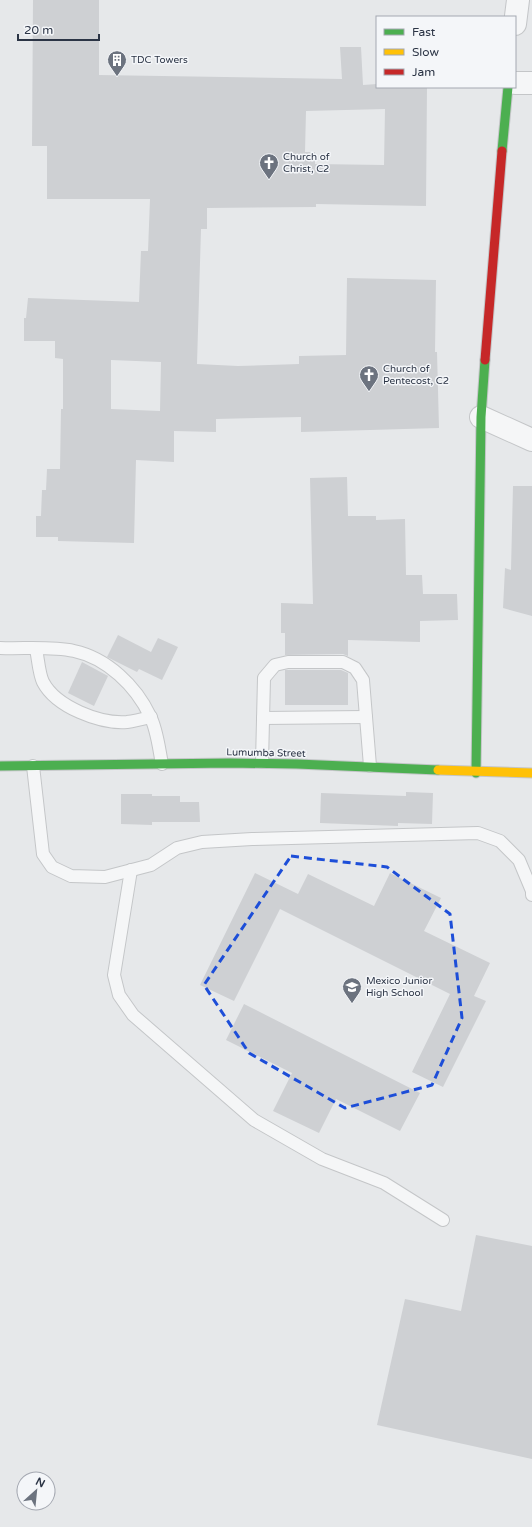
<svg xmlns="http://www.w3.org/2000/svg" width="532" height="1527" font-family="'Varela Round',sans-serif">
<rect width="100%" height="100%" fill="#e6e8ea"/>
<g fill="#ced0d3" fill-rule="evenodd">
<path d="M33,0H99V75L342,79L340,47H361L363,85L377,84V87H427L426,206L316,204V207L207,208V229H201L197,364L238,366L299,364V356L346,355L347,278L436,280L435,352H437L439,428L301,432V417L216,419V432L174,431V462L136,460L134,543L58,541V537H36V516H41L42,490H46L47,469H60L61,409H63V359L55,358V341H24V318H26L28,298L139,302L141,251H148L150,199H47V146H32ZM385,109L384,165L315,164V152H305L306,111ZM111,360L161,362L160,411L111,409Z"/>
<polygon points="347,477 348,516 376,516 376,520 405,519 406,575 422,575 423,594 457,594 458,620 420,621 420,642 348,640 348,656 343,654 285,655 285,633 281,633 281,603 313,604 310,478"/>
<polygon points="513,486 532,486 532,616 503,608 505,568 511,570"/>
<polygon points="118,635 151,652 158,638 178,647 162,680 139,669 137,672 107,657"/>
<polygon points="82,662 108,676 94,706 68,693"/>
<polygon points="285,670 341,670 348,673 348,705 285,705"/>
<polygon points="406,792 433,793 432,824 398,823 398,826 320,823 321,793 406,796"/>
<polygon points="121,794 152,794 152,796 180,796 180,802 199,802 200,822 152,822 152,825 121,824"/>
<polygon points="255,873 298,894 308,874 374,906 390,873 441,898 424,931 490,963 474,996 486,1001 443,1087 412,1072 450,994 280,909 234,1001 200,985"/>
<polygon points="244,1004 420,1093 400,1131 336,1099 319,1133 273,1111 292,1073 226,1040"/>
<polygon points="476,1235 532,1246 532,1459 377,1425 405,1299 461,1311"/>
</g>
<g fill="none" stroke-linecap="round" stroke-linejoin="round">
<g stroke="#c4c6c8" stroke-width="14">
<g id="lane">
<path d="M0,648C23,649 51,646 74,651C107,658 136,686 150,716C157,729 159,749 162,764"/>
<path d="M36,649C38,658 39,674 43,682C56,707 100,724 127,722C135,721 143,719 151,717"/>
<polyline points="263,718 366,717"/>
<polyline points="262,762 264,678 275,665 288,662 343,662 355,668 363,680 370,766"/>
<polyline points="33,766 43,854 52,867 71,876 105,877 151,865 177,848 202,842 252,839 478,833 500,841 519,860 532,891 532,895"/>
<polyline points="131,870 114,975 119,995 133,1015 254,1120 322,1159 384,1183 443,1220"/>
</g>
</g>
<g stroke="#c4c6c8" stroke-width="24">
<g id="street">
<polyline points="515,24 518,0"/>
<polyline points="515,83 532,83"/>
<polyline points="481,417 532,440"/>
</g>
</g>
<g stroke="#c4c6c8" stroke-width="11">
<g id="fast">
<polyline points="502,151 508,87"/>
<polyline points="0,766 230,763 297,764 438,770"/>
<polyline points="476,773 481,417 485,360"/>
</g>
</g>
<g stroke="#c4c6c8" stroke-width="11">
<polyline id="slow" points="438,770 532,773"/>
</g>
<g stroke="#c4c6c8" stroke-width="11">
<polyline id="jam" points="485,360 502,151"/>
</g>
<use href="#lane" stroke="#f5f6f7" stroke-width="12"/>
<use href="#street" stroke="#f5f6f7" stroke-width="22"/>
<use href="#fast" stroke="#4caf50" stroke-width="9"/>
<use href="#slow" stroke="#ffc107" stroke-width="9"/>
<use href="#jam" stroke="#c62828" stroke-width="9"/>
</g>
<path fill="none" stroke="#1d4ed8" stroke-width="3" stroke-dasharray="8 5" stroke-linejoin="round" d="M291,856L387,867L450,914L462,1018L432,1085L345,1108L249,1053L204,985Z"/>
<defs>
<g id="building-pin" transform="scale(1)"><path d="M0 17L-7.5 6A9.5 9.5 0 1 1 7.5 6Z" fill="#6c737f" stroke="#f4f6f9"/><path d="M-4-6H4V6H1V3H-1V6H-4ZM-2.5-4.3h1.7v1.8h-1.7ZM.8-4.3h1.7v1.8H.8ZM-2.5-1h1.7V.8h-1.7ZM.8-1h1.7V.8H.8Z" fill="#fff"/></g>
<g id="church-pin" transform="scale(1)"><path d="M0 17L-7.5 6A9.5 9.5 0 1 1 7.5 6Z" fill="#6c737f" stroke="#f4f6f9"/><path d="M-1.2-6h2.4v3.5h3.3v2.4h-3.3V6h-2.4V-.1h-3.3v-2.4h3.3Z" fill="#fff"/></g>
<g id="school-pin" transform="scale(1)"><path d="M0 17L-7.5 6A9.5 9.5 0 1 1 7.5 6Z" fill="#6c737f" stroke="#f4f6f9"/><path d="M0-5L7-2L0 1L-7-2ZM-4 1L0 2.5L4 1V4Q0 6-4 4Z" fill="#fff"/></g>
</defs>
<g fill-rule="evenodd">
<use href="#building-pin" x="117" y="60"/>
<use href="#church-pin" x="269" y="163"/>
<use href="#church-pin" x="369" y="375"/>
<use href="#school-pin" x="352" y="987"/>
</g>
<g text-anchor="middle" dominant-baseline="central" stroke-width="3" stroke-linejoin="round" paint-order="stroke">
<g font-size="10" fill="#2b3445" stroke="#f4f6f9" text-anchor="start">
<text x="131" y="60">TDC Towers</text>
<text x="283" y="157">Church of<tspan x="283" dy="12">Christ, C2</tspan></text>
<text x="383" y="369">Church of<tspan x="383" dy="12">Pentecost, C2</tspan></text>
<text x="366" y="981">Mexico Junior<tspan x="366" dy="12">High School</tspan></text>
</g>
<g font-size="10" fill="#2b3445" stroke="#f4f6f9">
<text transform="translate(266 753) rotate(1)">Lumumba Street</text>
</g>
</g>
<rect x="376" y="16" width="140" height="72" fill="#f4f6f9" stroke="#a4a8b1"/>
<rect x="384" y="29" width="20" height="6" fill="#4caf50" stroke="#a4a8b1"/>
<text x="412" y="36" font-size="12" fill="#2b3445">Fast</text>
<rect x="384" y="49" width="20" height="6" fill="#ffc107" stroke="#a4a8b1"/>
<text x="412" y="56" font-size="12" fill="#2b3445">Slow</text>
<rect x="384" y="69" width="20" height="6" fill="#c62828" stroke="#a4a8b1"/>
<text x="412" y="76" font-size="12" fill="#2b3445">Jam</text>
<g transform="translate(36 1491) rotate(27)"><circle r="19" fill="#f4f6f9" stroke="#a4a8b1"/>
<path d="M0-3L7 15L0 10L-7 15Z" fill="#6c737f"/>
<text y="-6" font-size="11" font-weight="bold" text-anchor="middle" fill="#2b3445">N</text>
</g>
<path d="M18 34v6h81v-6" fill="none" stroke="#2b3445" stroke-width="2"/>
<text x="24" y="34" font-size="12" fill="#2b3445" stroke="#f4f6f9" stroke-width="3" paint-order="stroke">20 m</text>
</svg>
